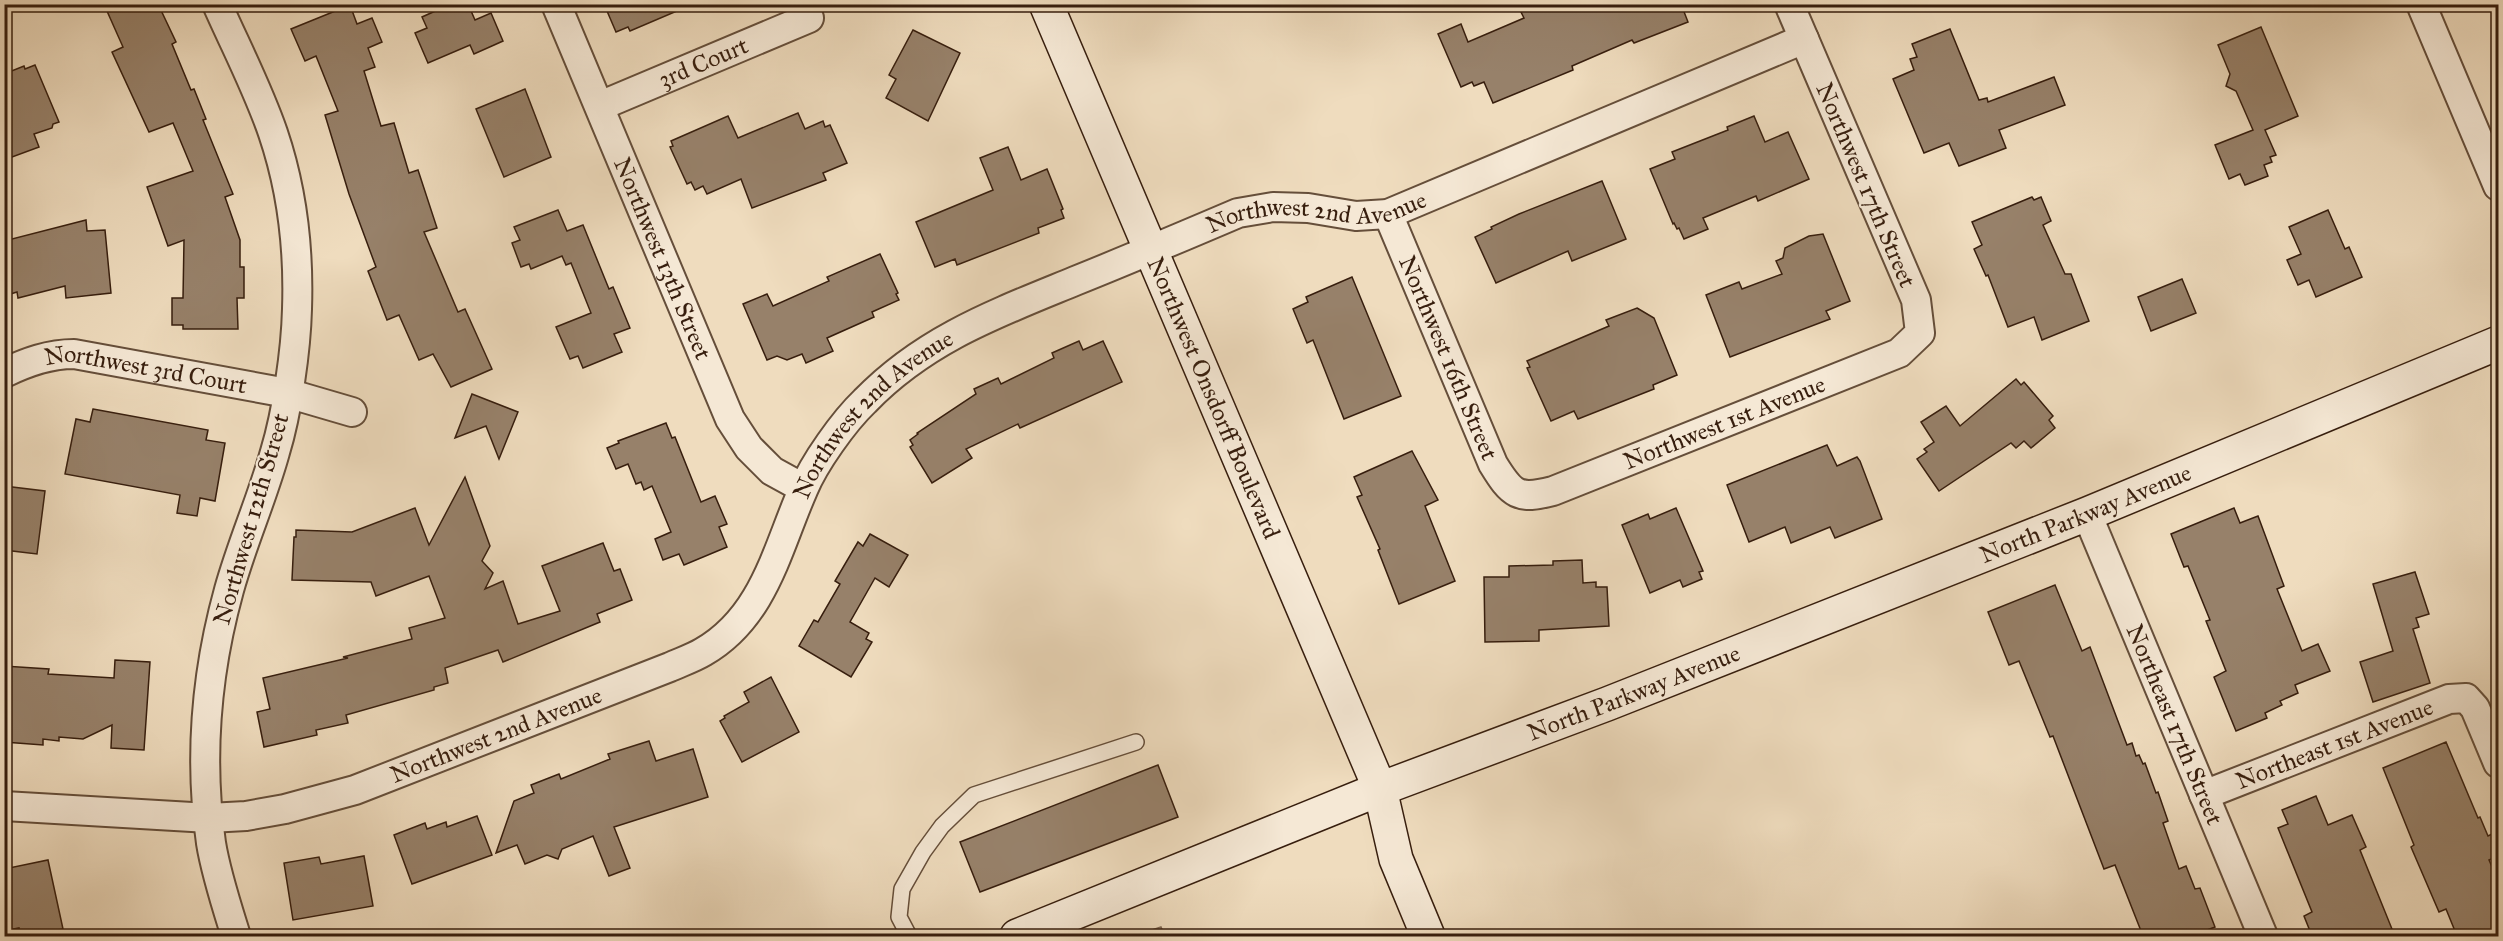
<svg xmlns="http://www.w3.org/2000/svg" width="2503" height="941" font-family="'IM FELL Great Primer',serif">
<rect width="100%" height="100%" fill="#efdcbe"/>
<filter id="stains"><feTurbulence type="fractalNoise" baseFrequency=".00333" numOctaves="4"/><feColorMatrix values="0 0 0 0 .2 0 0 0 0 .09 0 0 0 0 .02 0 0 0 .5 -.17"/></filter>
<radialGradient id="worn" r=".72"><stop offset=".6" stop-color="#630" stop-opacity="0"/><stop offset="1" stop-color="#630" stop-opacity=".3"/></radialGradient>
<polygon fill="#b09b82" stroke="#806954" stroke-width="1.5" points="1161,927 1165,936 1134,936"/>
<g fill="#97816a" stroke="#371e0e" stroke-width="1.5">
<polygon points="121,4 158,4 176,42 172,44 191,90 194,89 206,119 203,120 233,194 225,197 240,240 240,267 244,267 244,298 237,298 238,329 183,329 183,325 172,325 172,298 183,298 184,240 168,246 147,187 193,171 173,123 149,132 112,52 123,47 107,11"/>
<polygon points="451,4 468,4 475,20 491,13 503,41 474,54 470,45 428,63 415,33 427,28 422,17"/>
<polygon points="604,4 691,4 691,5 630,31 628,27 616,32"/>
<polygon points="1539,4 1681,4 1688,22 1634,43 1632,40 1572,66 1573,70 1493,103 1484,82 1474,86 1472,82 1461,87 1438,34 1461,24 1468,42 1524,18 1521,12"/>
<polygon points="350,5 357,24 372,18 382,42 368,48 375,67 364,71 381,126 394,123 409,173 418,170 437,228 424,232 458,312 465,309 492,369 451,387 433,354 419,360 399,315 387,320 368,271 376,267 349,194 325,115 338,111 316,56 305,61 291,29"/>
<polygon points="2261,27 2298,116 2265,130 2276,155 2270,157 2272,162 2264,165 2268,176 2245,185 2240,174 2229,179 2215,145 2253,130 2236,91 2226,86 2230,74 2218,45"/>
<polygon points="1950,29 1979,100 1987,98 1988,102 2054,77 2065,105 1999,130 2006,148 1959,166 1949,143 1924,153 1893,79 1914,70 1910,59 1917,57 1912,44"/>
<polygon points="913,30 960,53 928,121 886,98 896,79 889,75"/>
<polygon points="35,65 59,122 53,124 52,128 34,134 39,147 4,160 4,74 24,66 25,69"/>
<polygon points="525,89 551,157 504,177 476,109"/>
<polygon points="798,113 805,129 823,121 825,127 830,125 847,163 823,173 826,180 752,208 741,179 707,194 703,186 695,190 691,182 687,184 670,147 673,146 671,141 728,116 738,138"/>
<polygon points="1754,116 1765,142 1788,132 1809,179 1758,201 1756,196 1703,218 1708,229 1684,239 1679,228 1677,229 1674,223 1673,224 1650,169 1675,159 1672,152 1728,130 1727,127"/>
<polygon points="1008,147 1021,180 1047,169 1063,209 1061,210 1064,218 1038,228 1039,233 957,265 955,259 935,267 916,222 993,190 980,158"/>
<polygon points="1602,181 1626,239 1572,261 1568,251 1496,283 1475,237 1492,229 1491,227 1519,214"/>
<polygon points="2032,197 2034,200 2041,197 2051,221 2043,225 2065,274 2071,274 2089,321 2042,340 2034,317 2008,327 1988,275 1986,276 1974,249 1982,245 1972,222"/>
<polygon points="558,210 567,231 583,225 609,289 613,287 630,328 614,334 622,352 583,368 578,356 570,359 556,327 591,313 571,263 566,265 562,256 531,269 529,264 521,267 512,243 520,240 514,227"/>
<polygon points="2328,210 2345,249 2349,247 2362,277 2316,297 2309,280 2298,285 2287,260 2301,254 2289,227"/>
<polygon points="86,220 87,231 105,230 111,293 66,298 65,286 18,298 17,292 4,296 4,241"/>
<polygon points="1823,234 1850,301 1826,311 1830,319 1730,357 1706,295 1739,282 1742,289 1782,274 1776,261 1783,258 1785,248 1809,236"/>
<polygon points="880,254 898,293 896,294 899,300 872,312 874,317 827,338 833,351 806,363 802,354 787,360 777,356 767,360 743,304 767,294 773,306 829,281 827,277"/>
<polygon points="1352,277 1401,396 1344,419 1313,340 1307,343 1293,309 1308,302 1306,297"/>
<polygon points="2182,279 2196,313 2151,331 2138,297"/>
<polygon points="1637,308 1654,318 1677,375 1653,385 1654,389 1578,419 1574,411 1551,421 1527,368 1530,367 1527,361 1609,326 1606,320"/>
<polygon points="1079,341 1083,350 1103,341 1122,382 1020,428 1018,424 966,449 972,458 932,483 910,447 913,445 910,440 918,434 917,433 976,394 974,389 998,378 1001,384 1054,358 1052,353"/>
<polygon points="2016,379 2021,385 2024,382 2053,416 2049,420 2055,428 2031,448 2024,441 2016,448 2011,443 1939,491 1917,459 1927,452 1924,449 1934,442 1921,422 1946,406 1960,426"/>
<polygon points="472,394 518,412 499,459 486,426 455,438"/>
<polygon points="93,409 208,430 206,440 225,443 215,501 200,498 197,516 177,513 180,495 65,474 76,419 90,422"/>
<polygon points="666,423 672,438 675,437 701,502 715,496 727,524 719,527 727,547 684,565 679,554 663,560 655,539 671,532 652,486 644,490 641,482 636,484 628,464 616,469 607,448 619,443 618,441"/>
<polygon points="1827,445 1837,466 1857,457 1860,461 1882,519 1835,538 1830,527 1791,543 1785,527 1749,542 1727,485"/>
<polygon points="1412,451 1438,500 1425,506 1455,581 1399,604 1378,550 1380,549 1357,497 1362,495 1354,477"/>
<polygon points="465,477 490,546 482,561 493,573 485,589 503,581 518,624 560,611 542,566 603,543 614,571 620,569 632,600 597,614 600,622 503,662 498,650 445,668 448,683 434,687 434,690 346,715 348,723 316,730 317,735 264,747 257,712 270,709 263,678 348,658 343,657 412,639 409,628 445,618 429,576 376,596 371,582 292,580 294,537 296,537 296,530 352,532 415,508 429,545"/>
<polygon points="4,486 45,491 37,554 4,550"/>
<polygon points="1676,508 1703,571 1699,572 1702,579 1683,587 1680,580 1650,593 1622,525 1648,514 1650,519"/>
<polygon points="2234,508 2240,523 2258,516 2284,586 2277,589 2302,651 2318,644 2330,671 2295,685 2298,693 2280,701 2282,705 2265,713 2267,718 2236,731 2214,677 2226,671 2206,621 2210,620 2188,566 2184,567 2171,534"/>
<polygon points="870,534 908,555 889,587 875,578 850,622 869,633 866,639 872,642 851,677 799,646 814,620 818,622 840,584 835,581 858,542 863,546"/>
<polygon points="1582,560 1583,583 1596,582 1596,587 1607,587 1609,626 1539,630 1539,641 1485,642 1484,577 1509,577 1509,566 1553,565 1553,561"/>
<polygon points="2415,572 2429,614 2416,618 2419,627 2413,629 2430,683 2373,702 2360,662 2393,651 2373,584"/>
<polygon points="2055,585 2082,651 2090,647 2127,745 2132,743 2136,756 2139,755 2143,764 2145,763 2156,793 2158,792 2168,821 2163,823 2179,869 2186,866 2195,889 2200,888 2215,927 2191,936 2143,936 2115,865 2104,869 2053,736 2050,737 2019,661 2009,665 1988,612"/>
<polygon points="115,660 150,662 144,750 111,748 112,725 83,739 59,737 59,741 43,739 43,745 4,742 4,666 49,669 48,674 114,678"/>
<polygon points="771,677 799,732 742,762 720,721 725,718 724,716 749,702 744,692"/>
<polygon points="649,741 656,761 693,749 708,797 614,827 630,868 609,876 593,836 562,849 558,859 547,855 525,864 517,845 496,853 514,801 534,793 531,785 559,774 561,779 610,759 608,754"/>
<polygon points="2446,742 2478,818 2480,817 2488,836 2492,834 2499,850 2499,856 2489,860 2499,883 2499,936 2457,936 2446,909 2439,912 2411,847 2414,845 2383,768"/>
<polygon points="1158,765 1178,817 980,892 960,842"/>
<polygon points="2316,796 2328,825 2352,815 2366,847 2360,850 2392,929 2373,936 2312,936 2304,916 2312,912 2278,828 2288,824 2282,810"/>
<polygon points="477,816 492,855 412,884 394,835 425,823 427,829 446,822 447,827"/>
<polygon points="364,856 373,906 293,920 284,863 319,857 321,864"/>
<polygon points="48,860 63,929 29,936 21,936 19,928 4,931 4,869"/>
</g>
<g fill="none" stroke-linecap="round" stroke-linejoin="round">
<g stroke="#654e3a" stroke-width="18">
<polyline id="lane" points="909,936 899,917 902,889 923,852 942,826 974,795 1136,742"/>
</g>
<g stroke="#654e3a" stroke-width="32">
<g id="street">
<path d="M217,4C236,47 258,89 273,133C292,189 299,250 297,309C296,350 287,413 275,452C262,499 242,543 229,590C206,673 199,758 211,843C216,874 227,907 236,936"/>
<path id="s1" d="M556,4L730,419L749,448L772,471L803,488"/>
<polyline points="2421,4 2498,186"/>
<path id="s2" d="M600,106L809,18"/>
<path id="s3" d="M1388,214L1493,464C1512,495 1518,500 1553,491L1899,353L1920,333L1916,300L1789,4"/>
<path id="s4" d="M4,373C27,362 49,354 74,354L287,393L352,412"/>
<path id="s5" d="M2087,514L2263,936"/>
<path id="s6" d="M2204,795L2449,699L2466,698L2475,708L2498,763"/>
<path id="s7" d="M4,806L209,818L246,816L285,809L355,790L670,667C681,662 693,658 703,652C764,617 777,549 803,490C814,463 844,421 865,401C925,339 997,313 1075,281C1130,259 1184,236 1238,213L1273,207L1308,208L1356,216L1388,214L1804,39"/>
</g>
</g>
<g stroke="#371e0e" stroke-width="36">
<g id="secondary">
<path id="s8" d="M1046,4L1380,789L1396,859L1428,936"/>
<path id="s9" d="M1017,936L1380,789L1607,704L2087,514L2498,343"/>
</g>
</g>
<use href="#lane" stroke="#f5e8d5" stroke-width="15"/>
<use href="#street" stroke="#f5e8d5" stroke-width="28"/>
<use href="#secondary" stroke="#f5e8d5" stroke-width="33"/>
</g>
<g text-anchor="middle" dominant-baseline="central" stroke-width="4.5" stroke-linejoin="round" paint-order="stroke">
<g font-size="24" fill="#371e0e" stroke="#f5e8d5">
<text stroke="none"><textPath href="#s2" startOffset="112">3rd Court</textPath></text>
<text transform="translate(1866 185) rotate(67)">Northwest 17th Street</text>
<text stroke="none"><textPath href="#s7" startOffset="1532">Northwest 2nd Avenue</textPath></text>
<text stroke="none"><textPath href="#s1" startOffset="276">Northwest 13th Street</textPath></text>
<text stroke="none"><textPath href="#s3" startOffset="156">Northwest 16th Street</textPath></text>
<text stroke="none"><textPath href="#s4" startOffset="146">Northwest 3rd Court</textPath></text>
<text stroke="none"><textPath href="#s8" startOffset="428">Northwest Onsdorff Boulevard</textPath></text>
<text stroke="none"><textPath href="#s7" startOffset="1028">Northwest 2nd Avenue</textPath></text>
<text stroke="none"><textPath href="#s3" startOffset="530">Northwest 1st Avenue</textPath></text>
<text stroke="none"><textPath href="#s9" startOffset="1149">North Parkway Avenue</textPath></text>
<text transform="translate(251 519) rotate(-74)">Northwest 12th Street</text>
<text stroke="none"><textPath href="#s9" startOffset="663">North Parkway Avenue</textPath></text>
<text stroke="none"><textPath href="#s5" startOffset="228">Northeast 17th Street</textPath></text>
<text stroke="none"><textPath href="#s7" startOffset="506">Northwest 2nd Avenue</textPath></text>
<text stroke="none"><textPath href="#s6" startOffset="140">Northeast 1st Avenue</textPath></text>
</g>
</g>
<rect width="2503" height="941" fill="none" stroke="#efdcbe" stroke-width="24"/>
<rect x="6" y="6" width="2491" height="929" fill="none" stroke="#371e0e" stroke-width="3"/>
<rect x="12" y="12" width="2479" height="917" fill="none" stroke="#371e0e" stroke-width="1.5"/>
<rect width="100%" height="100%" filter="url(#stains)"/>
<rect width="100%" height="100%" fill="url(#worn)"/>
</svg>
